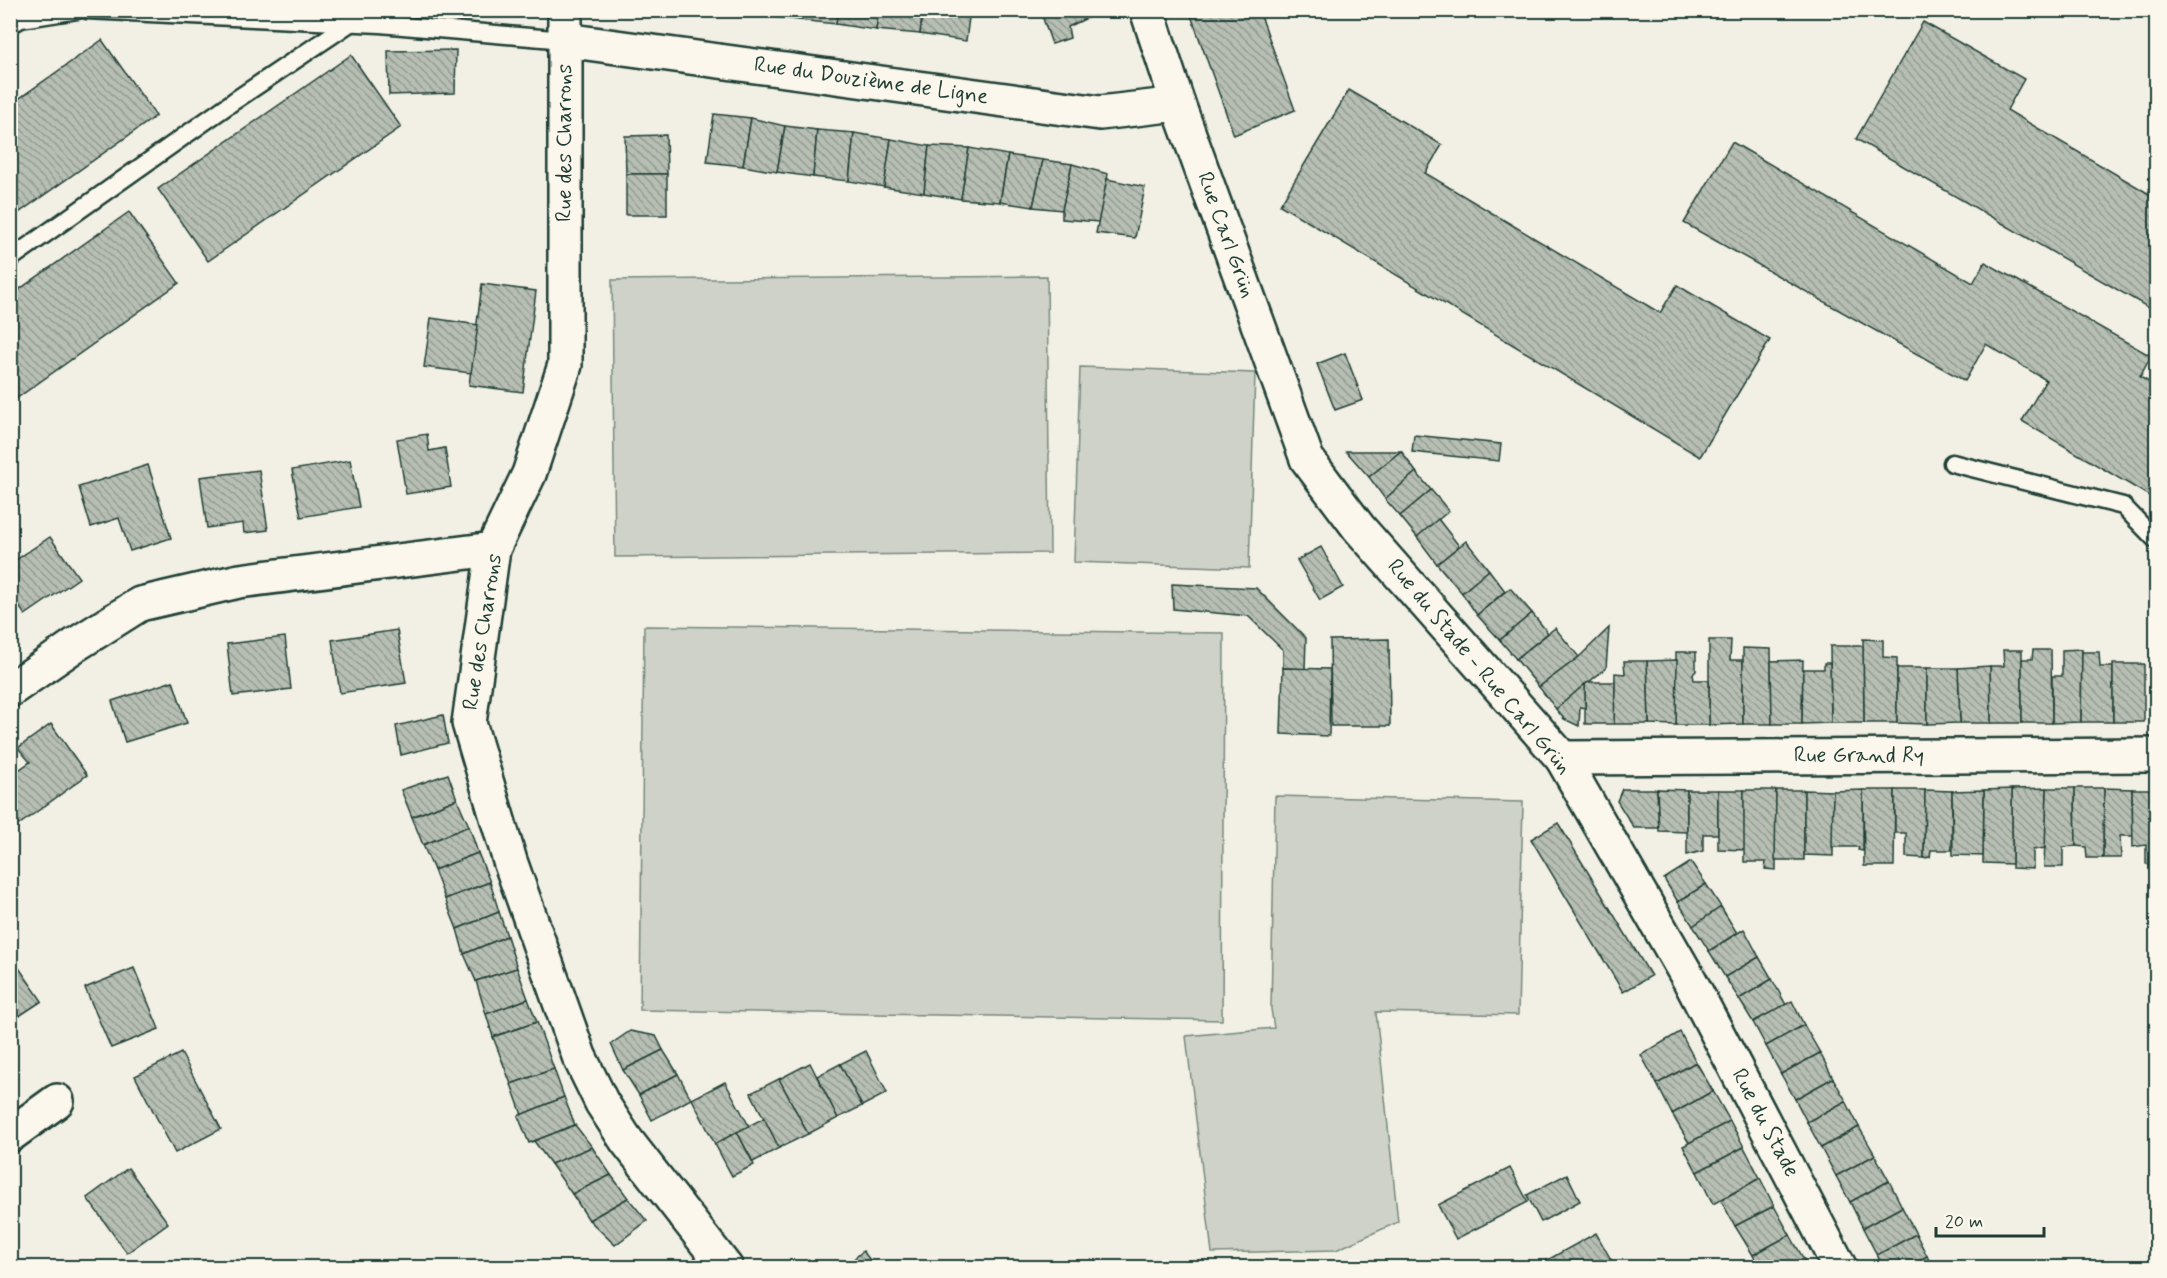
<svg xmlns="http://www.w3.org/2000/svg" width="2167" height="1278" font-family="Mynerve,sans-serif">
<defs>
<pattern id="building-back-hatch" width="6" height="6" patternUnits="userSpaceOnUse" patternTransform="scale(1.5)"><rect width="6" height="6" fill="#b7beb3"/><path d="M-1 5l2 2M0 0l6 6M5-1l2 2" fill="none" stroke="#949c92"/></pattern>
</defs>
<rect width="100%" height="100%" fill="#f2f0e5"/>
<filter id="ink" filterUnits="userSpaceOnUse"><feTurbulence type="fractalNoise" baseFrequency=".0167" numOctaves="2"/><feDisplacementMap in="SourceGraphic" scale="12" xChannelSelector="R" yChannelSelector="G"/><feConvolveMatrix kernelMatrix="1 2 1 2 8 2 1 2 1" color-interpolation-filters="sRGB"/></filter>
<g filter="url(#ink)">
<g fill="#cfd2c8" stroke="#77887e" stroke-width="1.5">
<polygon points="1047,276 1050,553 615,557 612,280"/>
<polygon points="1080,367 1255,373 1249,568 1074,562"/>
<polygon points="644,626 1224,633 1222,1020 640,1010"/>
<polygon points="1275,796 1523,802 1518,1015 1376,1012 1398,1222 1336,1250 1212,1253 1186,1036 1274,1028 1271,1009"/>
</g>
<g fill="url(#building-back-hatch)" stroke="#1f3d34" stroke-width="1.5">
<polygon points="731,10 763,10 763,16"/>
<polygon points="763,10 801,10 799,20 763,16"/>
<polygon points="801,10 838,10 836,24 799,20"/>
<polygon points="838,10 879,10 876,30 836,24"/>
<polygon points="879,10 923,10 920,34 876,30"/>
<polygon points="923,10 970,10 966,41 920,34"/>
<polygon points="1040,10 1089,10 1091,16 1068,27 1070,38 1052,44"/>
<polygon points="1189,10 1259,10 1295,110 1234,135"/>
<polygon points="1923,22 2024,79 2007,110 2156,198 2156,312 1856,139"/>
<polygon points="102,40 156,116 10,219 10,105"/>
<polygon points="456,50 455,93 389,95 388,51"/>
<polygon points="351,55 401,127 208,261 158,189"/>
<polygon points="1349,90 1442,145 1425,173 1660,313 1677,285 1770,340 1700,457 1280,205"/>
<polygon points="714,114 751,118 743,166 707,162"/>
<polygon points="751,118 785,126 777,172 743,166"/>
<polygon points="785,126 817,130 813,177 777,172"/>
<polygon points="817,130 854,133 849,181 813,177"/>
<polygon points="854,133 891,139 884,187 849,181"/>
<polygon points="666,135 667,174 626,174 625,136"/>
<polygon points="891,139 929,146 924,193 884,187"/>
<polygon points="1732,142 1973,283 1985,262 2151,356 2140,377 2156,386 2156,500 2022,421 2046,380 1986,344 1965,381 1684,223"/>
<polygon points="929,146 969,148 961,199 924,193"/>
<polygon points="969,148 1008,155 1000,202 961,199"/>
<polygon points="1008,155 1043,160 1033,207 1000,202"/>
<polygon points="1043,160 1072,164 1062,210 1033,207"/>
<polygon points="1072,164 1108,174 1099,222 1062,219 1062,210"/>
<rect x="626" y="174" width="41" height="41"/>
<polygon points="1107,179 1145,187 1135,238 1096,233"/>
<polygon points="129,212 179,283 10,403 10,296"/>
<polygon points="482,284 536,291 523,392 469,385"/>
<polygon points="431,318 478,325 471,373 424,367"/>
<polygon points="1345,353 1363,400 1335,410 1317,364"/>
<polygon points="427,434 429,451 445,448 451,487 406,494 397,439"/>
<polygon points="1414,435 1501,444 1499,461 1412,452"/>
<polygon points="1346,451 1401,451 1369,477"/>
<polygon points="1401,451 1416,472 1385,499 1369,477"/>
<polygon points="350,460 359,507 301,517 292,470"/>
<polygon points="148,465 171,538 130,551 119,518 91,527 79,487"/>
<polygon points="259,470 268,530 244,533 243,523 207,528 200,477"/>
<polygon points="1416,472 1431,490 1400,516 1385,499"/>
<polygon points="1431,490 1449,511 1417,537 1400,516"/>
<polygon points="1438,519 1459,546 1437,564 1417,537"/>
<polygon points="50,537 79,578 25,615 10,593 10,564"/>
<polygon points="1466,541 1489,570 1462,593 1437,564"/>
<polygon points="1321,547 1343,587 1320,600 1297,560"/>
<polygon points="1489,570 1505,591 1477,615 1462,593"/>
<polygon points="1172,584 1256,588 1306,638 1305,669 1283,668 1283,650 1248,616 1173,609"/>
<polygon points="1510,588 1532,613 1500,640 1477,615"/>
<polygon points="1532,613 1548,633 1516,659 1500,640"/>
<polygon points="1555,628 1579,657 1539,687 1516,659"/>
<polygon points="1609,628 1606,668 1556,709 1539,687 1579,657"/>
<polygon points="397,630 406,683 340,693 332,640"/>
<polygon points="285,637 291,689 233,696 227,644"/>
<polygon points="1389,639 1390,726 1331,726 1330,640"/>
<polygon points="1863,639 1883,640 1883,657 1897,658 1897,723 1864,723"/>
<polygon points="1709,640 1731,640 1730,660 1743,660 1743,724 1709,725"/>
<polygon points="1830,646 1863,646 1864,723 1831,723"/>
<polygon points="1743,648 1771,649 1772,724 1743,724"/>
<polygon points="2082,649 2081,722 2052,723 2052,676 2062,676 2062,650"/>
<polygon points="2003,650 2022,650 2022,723 1991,723 1990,666 2004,666"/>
<polygon points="2033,650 2051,650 2052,723 2022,723 2022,659 2032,659"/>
<polygon points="1676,652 1696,652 1696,671 1693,674 1694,680 1709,680 1709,725 1676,725"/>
<polygon points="2082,652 2099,652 2100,667 2113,667 2113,722 2081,722"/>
<polygon points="1677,660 1676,725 1649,724 1647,661"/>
<polygon points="1803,660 1802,724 1772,724 1771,661"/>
<polygon points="1624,661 1647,661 1649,724 1614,724 1615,673 1625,674"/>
<polygon points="1824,663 1830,663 1831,723 1802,724 1803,669 1824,669"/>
<rect x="2113" y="664" width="31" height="58"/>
<polygon points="1990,666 1991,723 1960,723 1958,668"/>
<polygon points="1283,668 1330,669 1329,736 1281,734"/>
<polygon points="1897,668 1927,668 1927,724 1897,723"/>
<polygon points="1927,668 1958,668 1960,723 1927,724"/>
<polygon points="173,681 187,723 125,742 112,701"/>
<polygon points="1589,682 1615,682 1614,724 1585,724 1585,684"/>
<polygon points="1585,684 1585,708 1580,707 1579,726 1564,719 1556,709"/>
<polygon points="443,715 448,743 401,755 396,726"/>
<polygon points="51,724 87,775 13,829 10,825 10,776 30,762 18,748"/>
<polygon points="448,774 457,799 412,817 401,790"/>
<polygon points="2047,788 2075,788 2076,846 2063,847 2063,867 2044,867"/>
<polygon points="2047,788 2045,848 2033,850 2033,869 2012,868 2012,789"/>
<polygon points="2075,788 2104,788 2103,858 2087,858 2086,847 2076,846"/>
<polygon points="2104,788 2132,789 2133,836 2120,836 2121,858 2103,858"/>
<polygon points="1622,789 1657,789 1659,828 1634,828 1617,801"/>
<polygon points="1657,789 1687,790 1687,832 1659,831"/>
<polygon points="2012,789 2012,864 1983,863 1984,790"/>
<polygon points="2132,789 2156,789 2156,864 2146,864 2146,845 2133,847"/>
<polygon points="1687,790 1718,790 1718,834 1703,834 1703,851 1687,855"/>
<polygon points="1718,790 1744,790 1745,850 1718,849"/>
<polygon points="1744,790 1776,790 1776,870 1765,869 1766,862 1744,862"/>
<polygon points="1776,790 1804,790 1804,860 1775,860"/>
<polygon points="1804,790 1833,791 1833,856 1804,855"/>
<polygon points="1863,790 1895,790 1894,866 1864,866"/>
<polygon points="1863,790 1863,851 1858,850 1859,847 1832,847 1833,791"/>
<polygon points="1895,790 1925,790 1924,858 1906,857 1906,833 1895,833"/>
<polygon points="1925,790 1952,791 1952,850 1931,850 1930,857 1924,858"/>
<polygon points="1984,790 1983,856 1953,855 1952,791"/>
<polygon points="457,799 469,826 423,845 412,817"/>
<polygon points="1558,823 1651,976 1623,992 1531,839"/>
<polygon points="469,826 478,853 434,870 423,845"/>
<polygon points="478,853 490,882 445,899 434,870"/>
<polygon points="1691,862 1706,884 1678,902 1664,879"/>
<polygon points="490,882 499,912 457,929 445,899"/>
<polygon points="1706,884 1721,907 1693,926 1678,902"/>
<polygon points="1721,907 1737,933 1709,951 1693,926"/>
<polygon points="499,912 507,936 464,954 457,929"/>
<polygon points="1744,929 1759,957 1725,977 1709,951"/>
<polygon points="507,936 517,968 476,981 464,954"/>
<polygon points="10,955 42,1001 10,1022"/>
<polygon points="1759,957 1772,979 1739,999 1725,977"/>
<polygon points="134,968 159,1029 111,1048 85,988"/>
<polygon points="517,968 528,999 486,1014 476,981"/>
<polygon points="1772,979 1786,1005 1753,1022 1739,999"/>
<polygon points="528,999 537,1022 493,1037 486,1014"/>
<polygon points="1792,1001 1804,1025 1766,1046 1753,1022"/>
<polygon points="537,1022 554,1069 511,1084 493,1037"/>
<polygon points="1804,1025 1820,1053 1781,1074 1766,1046"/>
<polygon points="630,1031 656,1036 663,1050 623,1070 611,1044"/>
<polygon points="1680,1032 1696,1062 1657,1084 1641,1055"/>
<polygon points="663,1050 678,1074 639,1095 623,1070"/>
<polygon points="866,1051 887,1093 862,1106 840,1064"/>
<polygon points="181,1053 221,1129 175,1153 135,1076"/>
<polygon points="1820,1053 1833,1078 1795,1099 1781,1074"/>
<polygon points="1696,1062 1713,1091 1672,1114 1657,1084"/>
<polygon points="810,1063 838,1118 808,1134 779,1079"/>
<polygon points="840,1064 862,1106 838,1118 817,1076"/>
<polygon points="554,1069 564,1097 522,1115 511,1084"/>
<polygon points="678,1074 691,1099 652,1120 639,1095"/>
<polygon points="1833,1078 1846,1101 1807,1122 1795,1099"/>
<polygon points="779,1079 808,1134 779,1148 751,1093"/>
<polygon points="725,1082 749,1126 715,1144 692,1099"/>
<polygon points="1713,1091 1730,1121 1689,1143 1672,1114"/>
<polygon points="564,1097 575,1125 529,1143 518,1116"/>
<polygon points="1846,1101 1859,1127 1821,1148 1807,1122"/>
<polygon points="764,1118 779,1148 753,1162 737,1132"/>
<polygon points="1730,1121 1744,1147 1697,1172 1683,1146"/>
<polygon points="575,1125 592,1147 551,1164 534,1141"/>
<polygon points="1859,1127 1875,1155 1836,1176 1821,1148"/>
<polygon points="737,1132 754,1165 732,1176 715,1144"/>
<polygon points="592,1147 611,1175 572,1194 551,1164"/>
<polygon points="1744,1147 1760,1178 1713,1204 1697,1172"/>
<polygon points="1875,1155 1889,1181 1850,1202 1836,1176"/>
<polygon points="128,1168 168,1223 127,1253 87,1198"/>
<polygon points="1510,1168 1528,1202 1456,1239 1438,1205"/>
<polygon points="1567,1174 1580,1201 1541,1222 1527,1195"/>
<polygon points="611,1175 628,1198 589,1220 572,1194"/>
<polygon points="1760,1178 1774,1206 1735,1226 1721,1200"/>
<polygon points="1889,1181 1902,1207 1863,1228 1850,1202"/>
<polygon points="628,1198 647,1221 615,1245 589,1220"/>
<polygon points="1774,1206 1790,1235 1753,1255 1735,1226"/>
<polygon points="1902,1207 1916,1234 1877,1255 1863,1228"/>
<polygon points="1596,1233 1614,1265 1610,1268 1533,1268"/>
<polygon points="1916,1234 1927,1256 1907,1268 1884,1268 1877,1255"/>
<polygon points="1790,1235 1807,1265 1803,1268 1759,1268 1753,1255"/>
<polygon points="863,1251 876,1268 843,1268"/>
<polygon points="1927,1256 1933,1268 1907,1268"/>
</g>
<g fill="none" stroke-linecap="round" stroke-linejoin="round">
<g stroke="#1f3d34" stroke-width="21">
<g id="lane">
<polyline points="86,10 380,24 565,40"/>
<polyline points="10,25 21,19 78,10"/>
<polyline points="10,259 234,101 350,23"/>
<polyline points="1952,463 2123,506 2156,540"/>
</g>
</g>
<g stroke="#1f3d34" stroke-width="38">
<g id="street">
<polyline points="565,10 565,365 529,474 493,549 469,723 510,861 579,1056 602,1103 626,1140 726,1268"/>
<polyline points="1147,10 1178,104 1307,459 1359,528 1562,758 1689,979 1840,1268"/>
<polyline points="565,40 1100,113 1178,104"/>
<polyline points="10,690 75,645 140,604 239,581 493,549"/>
<polyline points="1562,758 2156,755"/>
<polyline points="10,1135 57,1101"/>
</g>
</g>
<use href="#lane" stroke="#fbf7ec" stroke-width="16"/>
<use href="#street" stroke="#fbf7ec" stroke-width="33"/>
</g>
</g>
<g text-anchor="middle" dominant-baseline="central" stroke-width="4.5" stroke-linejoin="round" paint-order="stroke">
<g font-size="22" fill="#1f3d34" stroke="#fbf7ec">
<text transform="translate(871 81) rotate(8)">Rue du Douzième de Ligne</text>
<text transform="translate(565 143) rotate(-90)">Rue des Charrons</text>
<text transform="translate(1226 235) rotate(70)">Rue Carl Grün</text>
<text transform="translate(483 632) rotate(-81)">Rue des Charrons</text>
<text transform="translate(1479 667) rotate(50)">Rue du Stade - Rue Carl Grün</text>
<text x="1859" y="756">Rue Grand Ry</text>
<text transform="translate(1765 1123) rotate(62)">Rue du Stade</text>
</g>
</g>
<rect width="2167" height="1278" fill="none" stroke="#fbf7ec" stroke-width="36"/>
<rect x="18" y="18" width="2131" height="1242" fill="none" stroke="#1f3d34" stroke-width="2" filter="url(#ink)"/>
<path d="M1936 1227v9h108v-9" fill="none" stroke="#1f3d34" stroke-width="3"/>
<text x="1945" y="1227" font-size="18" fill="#1f3d34" stroke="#fbf7ec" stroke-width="4.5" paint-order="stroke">20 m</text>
</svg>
